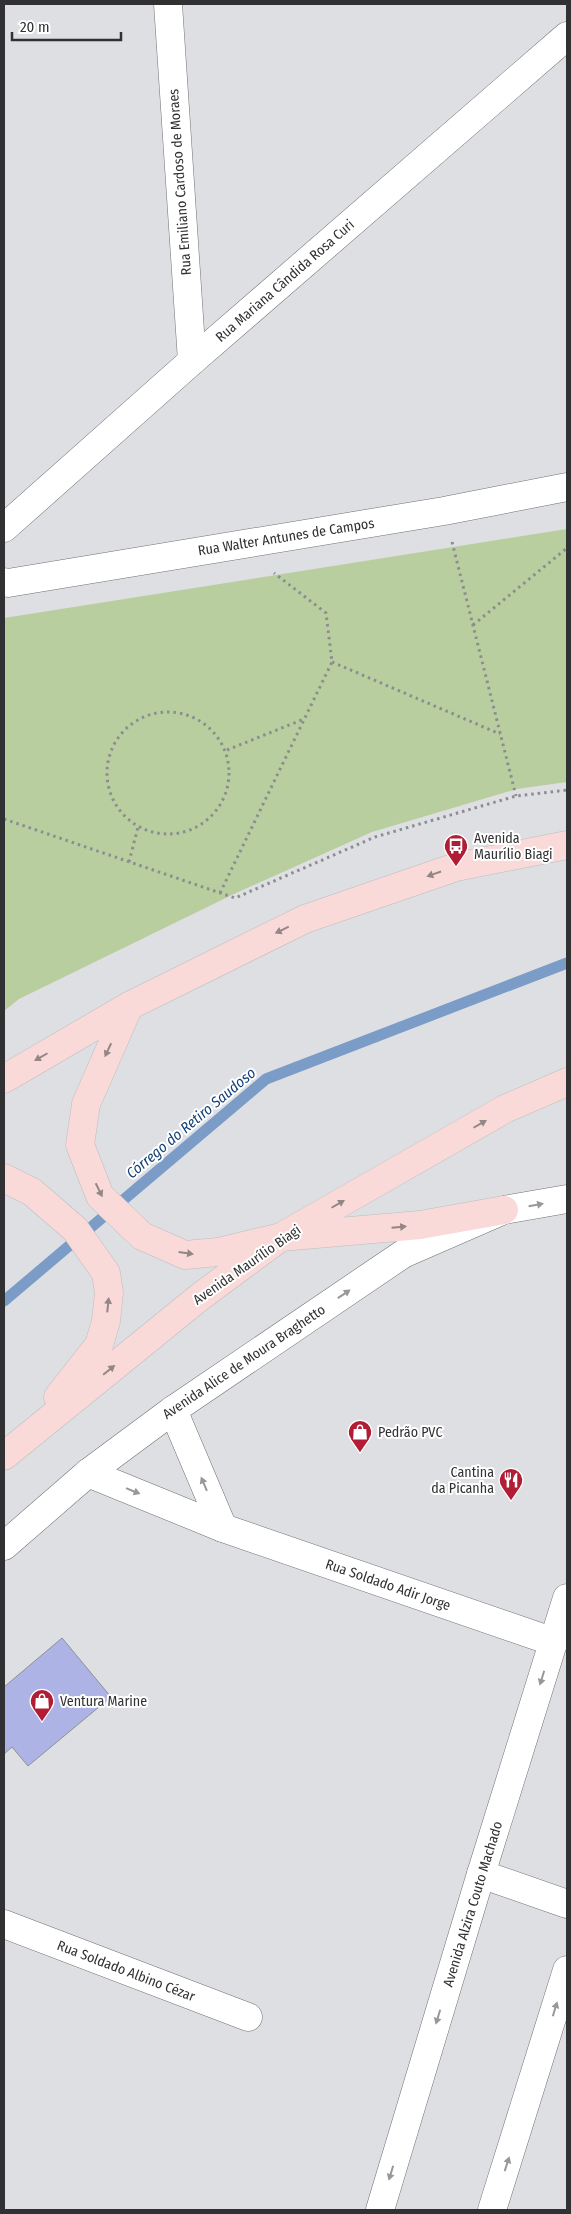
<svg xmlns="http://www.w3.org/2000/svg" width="571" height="2214" font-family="'Fira Sans Condensed',sans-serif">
<rect width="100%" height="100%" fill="#dedfe3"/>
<polygon fill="#b9ce9e" points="567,529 567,782 517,789 372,832 236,893 19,999 4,1011 4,618"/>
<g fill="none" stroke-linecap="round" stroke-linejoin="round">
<polyline stroke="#7b9cc7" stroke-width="11" points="4,1301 266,1079 567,963"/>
</g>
<polygon fill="#aeb3e6" stroke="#909094" points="62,1638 111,1697 28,1766 12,1747 4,1754 4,1687"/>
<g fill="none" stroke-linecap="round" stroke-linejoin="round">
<g stroke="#717175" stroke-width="29">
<g id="minor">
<polyline points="168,4 192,361"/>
<polyline points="4,528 192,361 567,36"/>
<polyline points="4,582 8,583 444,511 567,487"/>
<polyline points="173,1410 223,1528"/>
<polyline points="88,1473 223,1528 554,1642"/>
<polyline points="4,1546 88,1473 173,1410 403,1254 504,1210 567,1199"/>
<polyline points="481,1874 567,1904"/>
<polyline points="4,1924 248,2017"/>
<polyline points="380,2210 481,1874 567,1598"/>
<polyline points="492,2210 567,1970"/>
</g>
</g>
<g stroke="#bdbdbe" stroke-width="29">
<g id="major">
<polyline points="129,1006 86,1104 80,1145 100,1196 142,1236 185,1255 218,1252 281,1237 420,1225 504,1210"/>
<polyline points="4,1079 129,1006 305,919 456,867 567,845"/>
<polyline points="4,1178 32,1192 75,1229 106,1273 109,1293 106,1321 99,1345 58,1397"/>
<polyline points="4,1456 201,1296 281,1237 505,1109 567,1082"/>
</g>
</g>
<g stroke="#8c8d90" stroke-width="3" stroke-dasharray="2.5 4" stroke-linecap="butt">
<polyline points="452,542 516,796"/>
<polyline points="473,625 567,548"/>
<polyline points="332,662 500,734"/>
<circle cx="168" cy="773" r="61"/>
<polyline points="227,750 304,719"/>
<polyline points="4,819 235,898 375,837 516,796 567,790"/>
<polyline points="129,862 138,827"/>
<polyline points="220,893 332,662 326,613 274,573"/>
</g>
<use href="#minor" stroke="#fff" stroke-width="28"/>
<use href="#major" stroke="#f9dad8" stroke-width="28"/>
</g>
<defs><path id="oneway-solid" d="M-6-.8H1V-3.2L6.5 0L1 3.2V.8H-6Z" transform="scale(1.25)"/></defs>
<g fill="#958686">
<use href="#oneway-solid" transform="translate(434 874) rotate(161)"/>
<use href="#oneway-solid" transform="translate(282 930) rotate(154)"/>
<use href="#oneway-solid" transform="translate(108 1050) rotate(115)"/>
<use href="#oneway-solid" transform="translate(41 1057) rotate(150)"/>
<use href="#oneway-solid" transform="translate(480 1124) rotate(-30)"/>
<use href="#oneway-solid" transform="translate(99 1190) rotate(64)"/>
<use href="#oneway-solid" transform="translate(338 1204) rotate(-30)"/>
<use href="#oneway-solid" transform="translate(399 1227) rotate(-5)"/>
<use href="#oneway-solid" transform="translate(186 1253) rotate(8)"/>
<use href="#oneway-solid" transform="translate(108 1305) rotate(-84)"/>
<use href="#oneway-solid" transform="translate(109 1370) rotate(-39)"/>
</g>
<g fill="#989899">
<use href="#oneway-solid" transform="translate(536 1205) rotate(-10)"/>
<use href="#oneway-solid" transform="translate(344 1294) rotate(-34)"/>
<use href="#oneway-solid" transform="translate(204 1484) rotate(-113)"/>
<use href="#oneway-solid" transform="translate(133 1491) rotate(22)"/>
<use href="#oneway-solid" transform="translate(542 1678) rotate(107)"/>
<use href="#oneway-solid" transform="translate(555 2009) rotate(-73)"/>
<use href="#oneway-solid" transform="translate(438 2017) rotate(107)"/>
<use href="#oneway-solid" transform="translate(507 2164) rotate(-72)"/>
<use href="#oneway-solid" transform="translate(391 2173) rotate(107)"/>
</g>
<defs>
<g id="bus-pin" transform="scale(1.25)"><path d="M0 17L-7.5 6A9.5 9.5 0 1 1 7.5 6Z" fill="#b01d35" stroke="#fff"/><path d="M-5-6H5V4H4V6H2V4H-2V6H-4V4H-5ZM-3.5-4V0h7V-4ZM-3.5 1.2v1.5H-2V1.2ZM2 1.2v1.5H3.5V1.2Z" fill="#fff"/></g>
<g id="shop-pin" transform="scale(1.25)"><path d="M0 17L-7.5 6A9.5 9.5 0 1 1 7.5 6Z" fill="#b01d35" stroke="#fff"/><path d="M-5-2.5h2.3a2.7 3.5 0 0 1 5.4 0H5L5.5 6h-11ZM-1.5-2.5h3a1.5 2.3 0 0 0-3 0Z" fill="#fff"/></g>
<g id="restaurant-pin" transform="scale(1.25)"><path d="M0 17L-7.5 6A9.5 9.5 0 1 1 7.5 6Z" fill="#b01d35" stroke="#fff"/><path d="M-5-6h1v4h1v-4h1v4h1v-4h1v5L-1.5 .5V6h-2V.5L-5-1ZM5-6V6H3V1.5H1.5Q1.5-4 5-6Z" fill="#fff"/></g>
</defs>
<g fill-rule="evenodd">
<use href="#bus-pin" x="456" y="846"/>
<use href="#shop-pin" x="360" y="1432"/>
<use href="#restaurant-pin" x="511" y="1480"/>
<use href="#shop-pin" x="42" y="1701"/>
</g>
<g text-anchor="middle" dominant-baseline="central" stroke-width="4" stroke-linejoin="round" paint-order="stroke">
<g font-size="14" fill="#313133" stroke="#fff">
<text transform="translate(180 182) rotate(-94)">Rua Emiliano Cardoso de Moraes</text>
<text transform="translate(285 281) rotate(-41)">Rua Mariana Cândida Rosa Curi</text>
<text transform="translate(286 537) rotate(-9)">Rua Walter Antunes de Campos</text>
<text transform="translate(247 1265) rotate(-35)">Avenida Maurílio Biagi</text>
<text transform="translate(244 1362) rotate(-34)">Avenida Alice de Moura Braghetto</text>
<text transform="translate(388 1585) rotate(19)">Rua Soldado Adir Jorge</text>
<text transform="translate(473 1904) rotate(-73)">Avenida Alzira Couto Machado</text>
<text transform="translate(126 1971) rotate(21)">Rua Soldado Albino Cézar</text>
</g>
<g font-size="14" fill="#313133" stroke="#fff" text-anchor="start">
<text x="474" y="838">Avenida<tspan x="474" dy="16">Maurílio Biagi</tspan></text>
<text x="378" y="1432">Pedrão PVC</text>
<text x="494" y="1472" text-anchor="end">Cantina<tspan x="494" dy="16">da Picanha</tspan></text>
<text x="60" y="1701">Ventura Marine</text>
</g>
<g font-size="15" font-style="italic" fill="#134075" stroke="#fff">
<text transform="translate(191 1123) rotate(-40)">Córrego do Retiro Saudoso</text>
</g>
</g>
<rect width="571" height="2214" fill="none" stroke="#313133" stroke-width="10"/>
<path d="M12 32v8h109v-8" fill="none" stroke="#313133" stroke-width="2.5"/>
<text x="20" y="32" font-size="15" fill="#313133" stroke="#ffffff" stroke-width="4" paint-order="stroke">20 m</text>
</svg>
